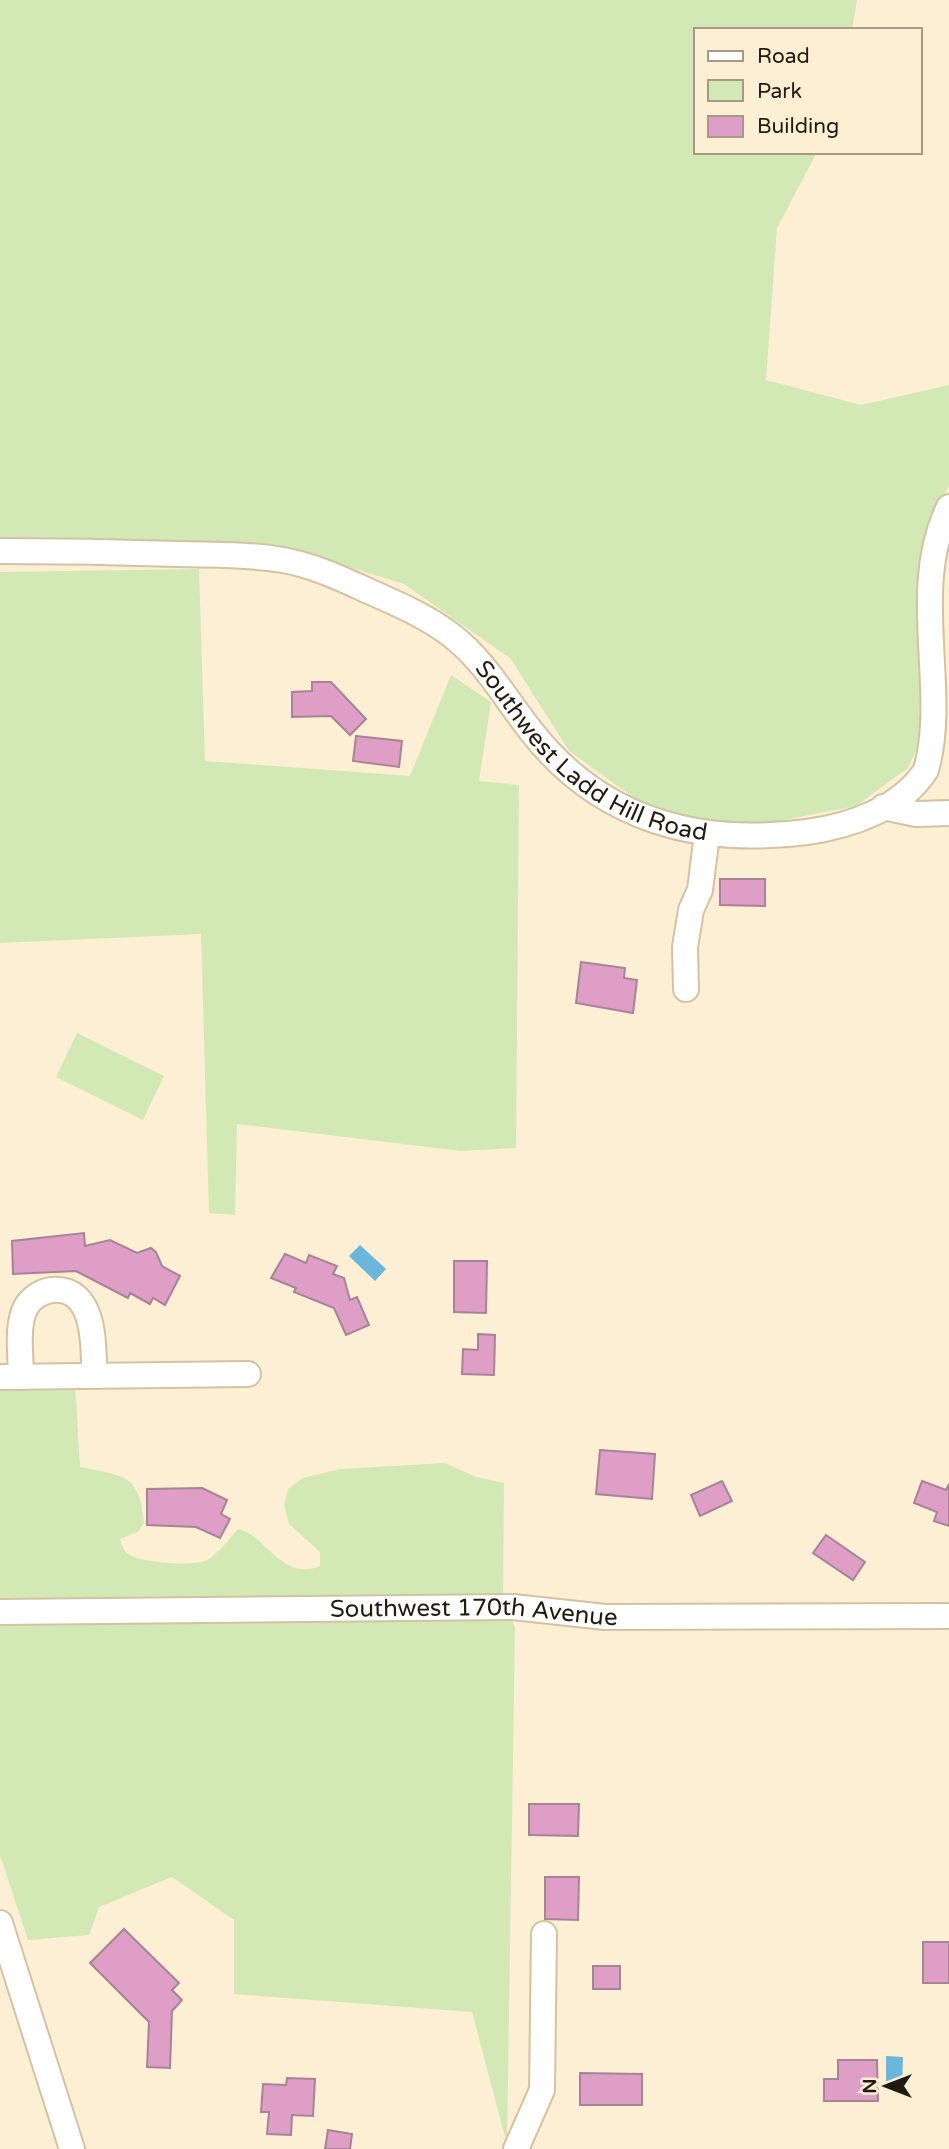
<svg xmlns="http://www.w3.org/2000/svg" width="949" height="2149" font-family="'Varela Round',sans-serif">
<rect width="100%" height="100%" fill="#fdefd3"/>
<g fill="#d2e9b5">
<polygon points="0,0 857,0 852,30 695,30 695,152 817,152 777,228 766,380 861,405 949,385 949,485 924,535 920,616 926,728 908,768 856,806 763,824 697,826 637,800 569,751 511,659 404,584 279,546 0,542"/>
<polygon points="199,569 205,761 410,776 451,675 491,702 479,781 519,785 516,1148 461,1151 237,1124 235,1215 209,1213 201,934 0,943 0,572"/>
<polygon points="77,1033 164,1076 143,1120 56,1077"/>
<path d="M0,1383H75L80,1467C123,1476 140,1473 144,1523L139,1531L120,1539C122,1544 123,1550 127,1553C138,1563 195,1567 207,1560C220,1552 228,1540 238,1529C266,1535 282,1582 320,1566V1552L289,1524L284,1505L288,1489L303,1478L340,1469L445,1463L476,1477L504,1483L503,1601H0Z"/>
<polygon points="509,1614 515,1627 507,2144 472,2012 234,1994 234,1920 172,1877 99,1907 89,1935 28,1940 0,1855 0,1621"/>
</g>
<g fill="#6bb6dc">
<polygon points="360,1245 386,1269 375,1281 349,1256"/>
<polygon points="886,2056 903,2057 902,2090 886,2090"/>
</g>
<g fill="#df9ec5" stroke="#a58497" stroke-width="2">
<polygon points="312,682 331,682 366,719 350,735 331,716 292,717 292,692 312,691"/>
<polygon points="356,736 402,741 399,767 353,761"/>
<polygon points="720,879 765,879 765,906 720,905"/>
<polygon points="581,962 625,968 624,978 637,980 633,1013 576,1003"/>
<polygon points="84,1233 85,1246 110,1240 137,1253 151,1248 156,1252 162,1266 180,1276 165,1305 153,1298 150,1304 130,1293 128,1298 76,1271 13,1274 12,1241"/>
<polygon points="285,1254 306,1263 309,1255 337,1266 333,1274 344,1278 350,1300 357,1297 369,1325 346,1335 334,1308 294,1292 296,1288 271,1278"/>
<polygon points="454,1261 487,1261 486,1313 454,1312"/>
<polygon points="478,1334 495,1335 494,1375 462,1374 463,1349 478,1350"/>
<polygon points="600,1450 655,1454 652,1499 596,1494"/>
<polygon points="722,1481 732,1501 700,1516 691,1495"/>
<polygon points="922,1481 946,1490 949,1484 949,1526 934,1521 937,1512 914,1503"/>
<polygon points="202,1488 227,1500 221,1514 230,1519 220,1538 196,1527 147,1525 147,1489"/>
<polygon points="826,1535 865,1562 853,1580 813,1553"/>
<polygon points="529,1804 579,1804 578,1836 529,1835"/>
<polygon points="545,1877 579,1877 578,1920 545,1919"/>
<polygon points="124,1929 179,1983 172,1990 182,2000 172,2011 170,2068 147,2067 149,2022 90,1963"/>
<rect x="923" y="1942" width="26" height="41"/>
<rect x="593" y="1966" width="27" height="23"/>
<polygon points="838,2060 877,2060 878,2101 824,2101 824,2079 838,2079"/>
<polygon points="580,2073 642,2074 642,2105 580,2105"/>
<polygon points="287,2078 315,2079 313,2116 292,2115 291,2135 267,2134 269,2112 261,2112 263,2084 286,2085"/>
<polygon points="328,2130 352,2134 350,2149 325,2149"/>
</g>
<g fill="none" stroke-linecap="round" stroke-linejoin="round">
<g stroke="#d4c2a1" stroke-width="28">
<g id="minor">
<path id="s1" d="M0,551C59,551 119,552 178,554C213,555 249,554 283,560C311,565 338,577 364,589C393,602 425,615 451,635C484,660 505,698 531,731C600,820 698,846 807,832C850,826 901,809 926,770C949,690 908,590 949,507"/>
<polyline points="883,807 916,814 949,813"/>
<polyline points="686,989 685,947 691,910 700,890 707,834"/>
<polyline points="0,1377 248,1374"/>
<path d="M21,1377C21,1356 16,1325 26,1307C31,1298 42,1291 52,1290C96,1286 94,1347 94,1375"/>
<path id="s2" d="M0,1612L513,1607L605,1617L949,1616"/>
<polyline points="0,1923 72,2149"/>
<polyline points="516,2149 542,2090 544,1934"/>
</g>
</g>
<use href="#minor" stroke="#fff" stroke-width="24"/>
</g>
<g text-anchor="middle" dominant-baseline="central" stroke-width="5" stroke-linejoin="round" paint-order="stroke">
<g font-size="24" fill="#211a0e" stroke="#fdefd3">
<text stroke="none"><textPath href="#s1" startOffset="656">Southwest Ladd Hill Road</textPath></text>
<text stroke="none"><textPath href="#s2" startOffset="474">Southwest 170th Avenue</textPath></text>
</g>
</g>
<rect x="694" y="28" width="228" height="126" fill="#fdefd3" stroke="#a59a84" stroke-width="2"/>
<rect x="708" y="51" width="35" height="10" fill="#ffffff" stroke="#a59a84" stroke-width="2"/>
<text x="757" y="63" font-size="21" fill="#211a0e">Road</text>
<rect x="708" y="80" width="35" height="21" fill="#d2e9b5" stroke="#a59a84" stroke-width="2"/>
<text x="757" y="98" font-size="21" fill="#211a0e">Park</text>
<rect x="708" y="116" width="35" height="21" fill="#df9ec5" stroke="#a59a84" stroke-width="2"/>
<text x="757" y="133" font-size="21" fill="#211a0e">Building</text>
<g transform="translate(886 2086) rotate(270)" stroke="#fdefd3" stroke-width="5" paint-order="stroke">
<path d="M0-5L12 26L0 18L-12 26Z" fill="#211a0e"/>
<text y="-10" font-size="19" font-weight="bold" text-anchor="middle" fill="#211a0e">N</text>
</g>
</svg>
